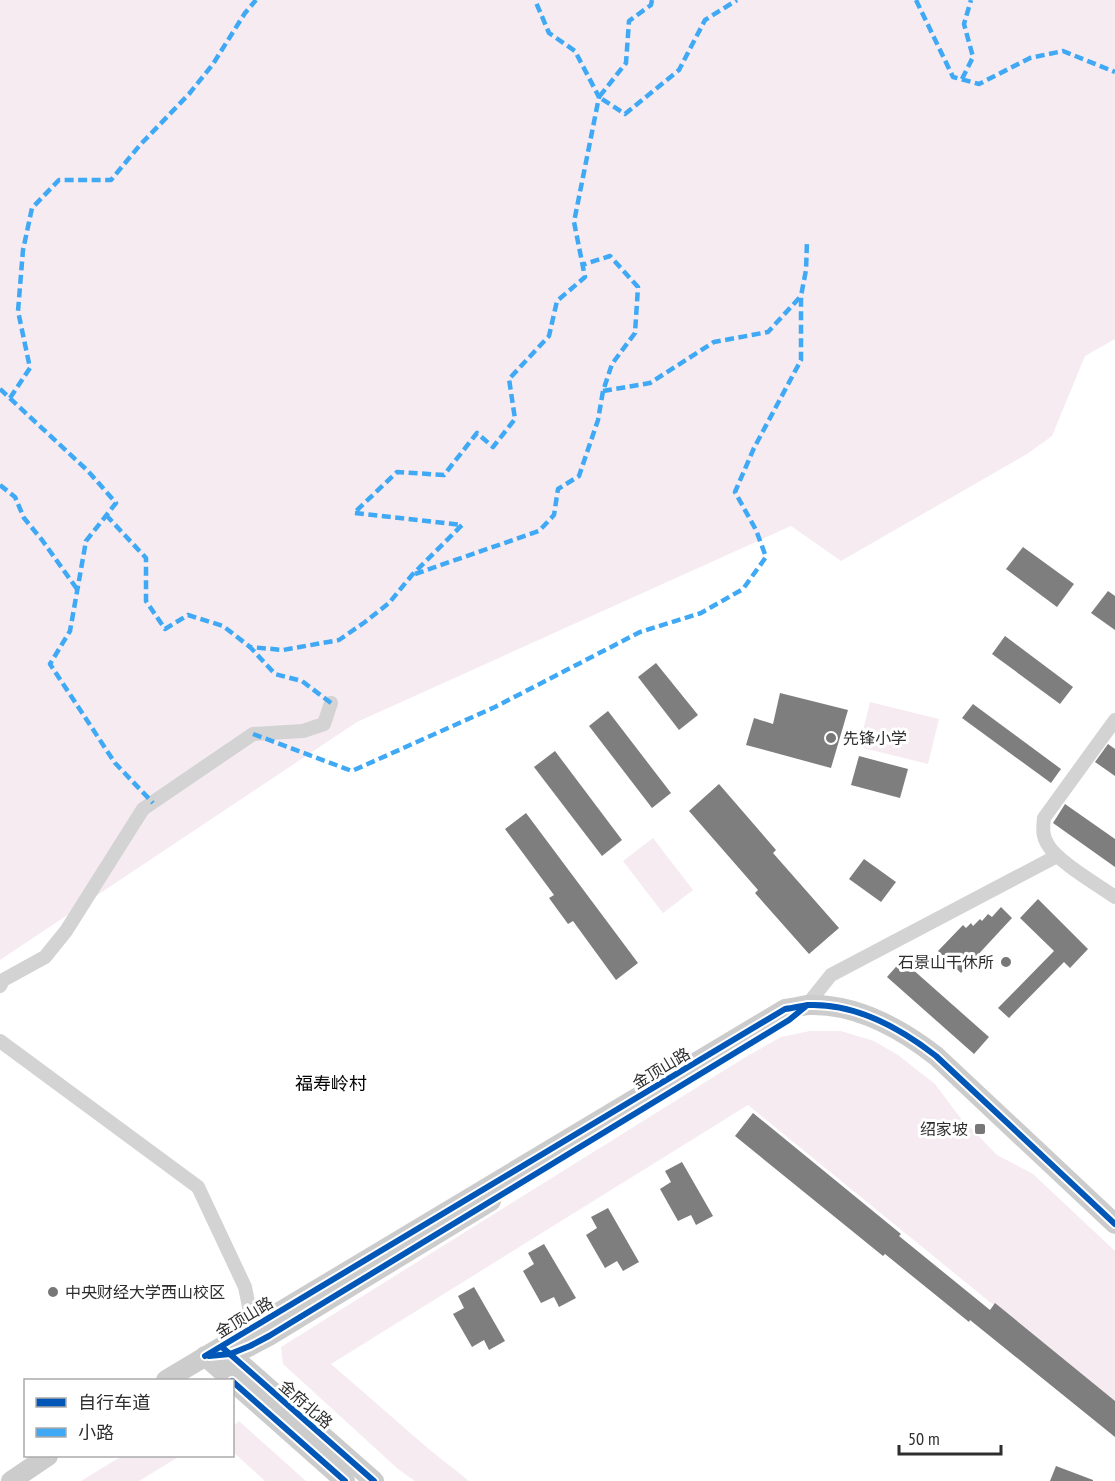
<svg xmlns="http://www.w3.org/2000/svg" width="1115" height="1481" font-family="'PT Sans Narrow','Noto Sans SC',sans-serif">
<rect width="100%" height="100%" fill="#fff"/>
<g fill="#f5ebf1">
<polygon points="0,0 1115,0 1115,339 1085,356 1052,436 1027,454 841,561 791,526 357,722 0,960"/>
<polygon points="870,702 939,719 928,764 859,747"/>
<polygon points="653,838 693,890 663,913 623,861"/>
<polygon points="810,1031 841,1031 874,1041 898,1055 935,1084 959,1116 997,1155 1033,1174 1115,1251 1115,1404 748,1105 331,1364 430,1450 469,1481 415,1481 398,1469 283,1364 281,1347 744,1058 781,1037"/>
<polygon points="239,1421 306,1481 265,1481 233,1452 233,1426"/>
<polygon points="122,1456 180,1456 139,1481 81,1481"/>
</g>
<g fill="#7e7e7e">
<polygon points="1023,547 1074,584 1057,607 1006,569"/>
<polygon points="1108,591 1115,596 1115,630 1091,613"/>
<polygon points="1005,636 1073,687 1060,704 992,654"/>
<polygon points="656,663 698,715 679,730 638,677"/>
<polygon points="780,693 848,710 831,768 746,745 754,718 773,724"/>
<polygon points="973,704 1061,769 1051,783 962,718"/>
<polygon points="608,711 671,793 652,808 589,726"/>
<polygon points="1108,744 1115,749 1115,776 1095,762"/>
<polygon points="555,751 622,840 602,856 534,767"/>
<polygon points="859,756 908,769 900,798 851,785"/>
<polygon points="719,784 776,850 773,853 839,928 809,954 755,893 758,890 689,811"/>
<polygon points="1065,804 1115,839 1115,867 1053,823"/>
<polygon points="526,813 638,963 616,980 573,921 568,924 549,898 554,895 505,829"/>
<polygon points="864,859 896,882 881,902 849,879"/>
<polygon points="1038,899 1088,949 1070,968 1064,962 1009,1018 998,1008 1054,951 1020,918"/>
<polygon points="1001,907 1012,918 961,973 938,951 963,925 966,928 971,923 973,926 980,919 982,921 988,914 992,917"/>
<polygon points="902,960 989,1037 974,1054 887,977"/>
<polygon points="753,1113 901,1234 899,1236 990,1310 995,1303 1115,1401 1115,1437 970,1320 969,1322 885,1254 883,1256 735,1136"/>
<polygon points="682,1162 713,1216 696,1225 691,1215 678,1221 660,1189 671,1182 665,1171"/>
<polygon points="608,1208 639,1262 623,1271 617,1261 605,1268 586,1235 597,1228 591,1217"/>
<polygon points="544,1244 576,1298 559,1307 554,1297 541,1303 523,1271 534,1264 528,1253"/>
<polygon points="474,1287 505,1341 489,1350 484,1340 472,1347 453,1314 464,1308 458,1296"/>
<polygon points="1056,1466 1093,1480 1093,1481 1050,1481"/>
</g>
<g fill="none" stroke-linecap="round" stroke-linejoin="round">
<g stroke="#d3d3d3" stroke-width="14">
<path d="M1115,720L1044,818C1043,828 1042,836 1048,845C1057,861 1098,885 1115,897"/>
<polyline points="0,986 3,980 45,957 66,931 143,809 253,734 303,731 324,724 331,703"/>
<polyline points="807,1005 831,975 1057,856"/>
<polyline points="0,1041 198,1187 245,1287 253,1327"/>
</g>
<g stroke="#ccc" stroke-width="20">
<polyline points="223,1348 374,1481"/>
<path d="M224,1355C240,1353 255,1343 269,1336L491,1201"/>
<polyline points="205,1356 232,1380"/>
<path d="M166,1380L785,1009C793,1008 801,1006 808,1005C856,1003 900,1028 936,1056L1115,1224"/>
<polyline points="232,1381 345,1481"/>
<polyline points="11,1481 48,1456"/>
</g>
<g stroke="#3fa9f5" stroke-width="4.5" stroke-dasharray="9 4.5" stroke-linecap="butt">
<polyline points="652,0 651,5 629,21 626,63 599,97 625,114 679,70 705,20 737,0"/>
<polyline points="916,0 953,77 979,84 1030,58 1063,51 1115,72"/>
<polyline points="962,79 973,57 964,24 971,0"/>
<polyline points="0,389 88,471 116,503 86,541 70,631 50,664 115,763 153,803"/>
<polyline points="603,391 650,383 714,342 768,332 801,296"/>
<polyline points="10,398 30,368 18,311 23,250 32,208 59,180 111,180 140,145 189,94 213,64 245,13 256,0"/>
<polyline points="0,485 15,497 24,518 42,540 77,589"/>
<polyline points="106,515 146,558 146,601 165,629 188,615 223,626 250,647"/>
<polyline points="415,574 539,531 554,515 558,489 579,476 598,420 603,391 612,364 635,333 638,287 610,256 582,265"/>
<polyline points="331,703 302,681 275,674 250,647 283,650 339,640 365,622 389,603 412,575 462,525 354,513 397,472 444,475 477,433 493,447 515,419 509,379 549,336 557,301 585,277 574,222 599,97 575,51 549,33 535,0"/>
<polyline points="253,734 352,771 495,707 640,632 701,613 743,589 766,557 756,530 735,492 754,448 801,360 801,296 806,270 807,241"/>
</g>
<g stroke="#fff" stroke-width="10">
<g id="cycleway">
<polyline points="223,1348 374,1481"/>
<path d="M205,1356L785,1009C793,1008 801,1006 808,1005C856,1003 900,1028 936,1056L1115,1224"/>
<polyline points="209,1356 230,1354 250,1346 269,1336 789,1020 805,1007"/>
<polyline points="232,1381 345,1481"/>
</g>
</g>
<use href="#cycleway" stroke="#0057b8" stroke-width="6"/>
</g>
<g fill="#777" stroke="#fff" stroke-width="2">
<circle cx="831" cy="738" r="6"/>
<circle cx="1006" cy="962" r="6"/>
<rect x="974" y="1123" width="12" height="12" rx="3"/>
<circle cx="53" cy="1292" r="6"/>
</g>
<g text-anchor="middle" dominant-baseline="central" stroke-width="6" stroke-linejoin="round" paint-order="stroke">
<g font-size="16" fill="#2e2e2e" stroke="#fff" text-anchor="start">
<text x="843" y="738">先锋小学</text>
<text x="994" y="962" text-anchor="end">石景山干休所</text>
<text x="968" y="1129" text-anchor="end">绍家坡</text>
<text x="65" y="1292">中央财经大学西山校区</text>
</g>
<g font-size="16" fill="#2e2e2e" stroke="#fff">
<text transform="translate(661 1068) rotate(-31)">金顶山路</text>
<text transform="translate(244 1317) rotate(-31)">金顶山路</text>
<text transform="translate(306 1404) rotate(41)">金府北路</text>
</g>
<g font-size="18" fill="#000" stroke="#fff">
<text x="331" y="1083">福寿岭村</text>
</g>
</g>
<rect x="24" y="1379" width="210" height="78" fill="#ffffff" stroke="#ababab" stroke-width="1.5"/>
<rect x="36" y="1398" width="30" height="9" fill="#0057b8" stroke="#ababab" stroke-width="1.5"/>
<text x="78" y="1409" font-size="18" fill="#2e2e2e">自行车道</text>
<rect x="36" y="1428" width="30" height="9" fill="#3fa9f5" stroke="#ababab" stroke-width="1.5"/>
<text x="78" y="1439" font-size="18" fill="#2e2e2e">小路</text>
<path d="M899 1445v9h102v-9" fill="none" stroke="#2e2e2e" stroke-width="3"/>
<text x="908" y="1445" font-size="18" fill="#2e2e2e" stroke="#ffffff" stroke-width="4.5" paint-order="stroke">50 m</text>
</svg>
